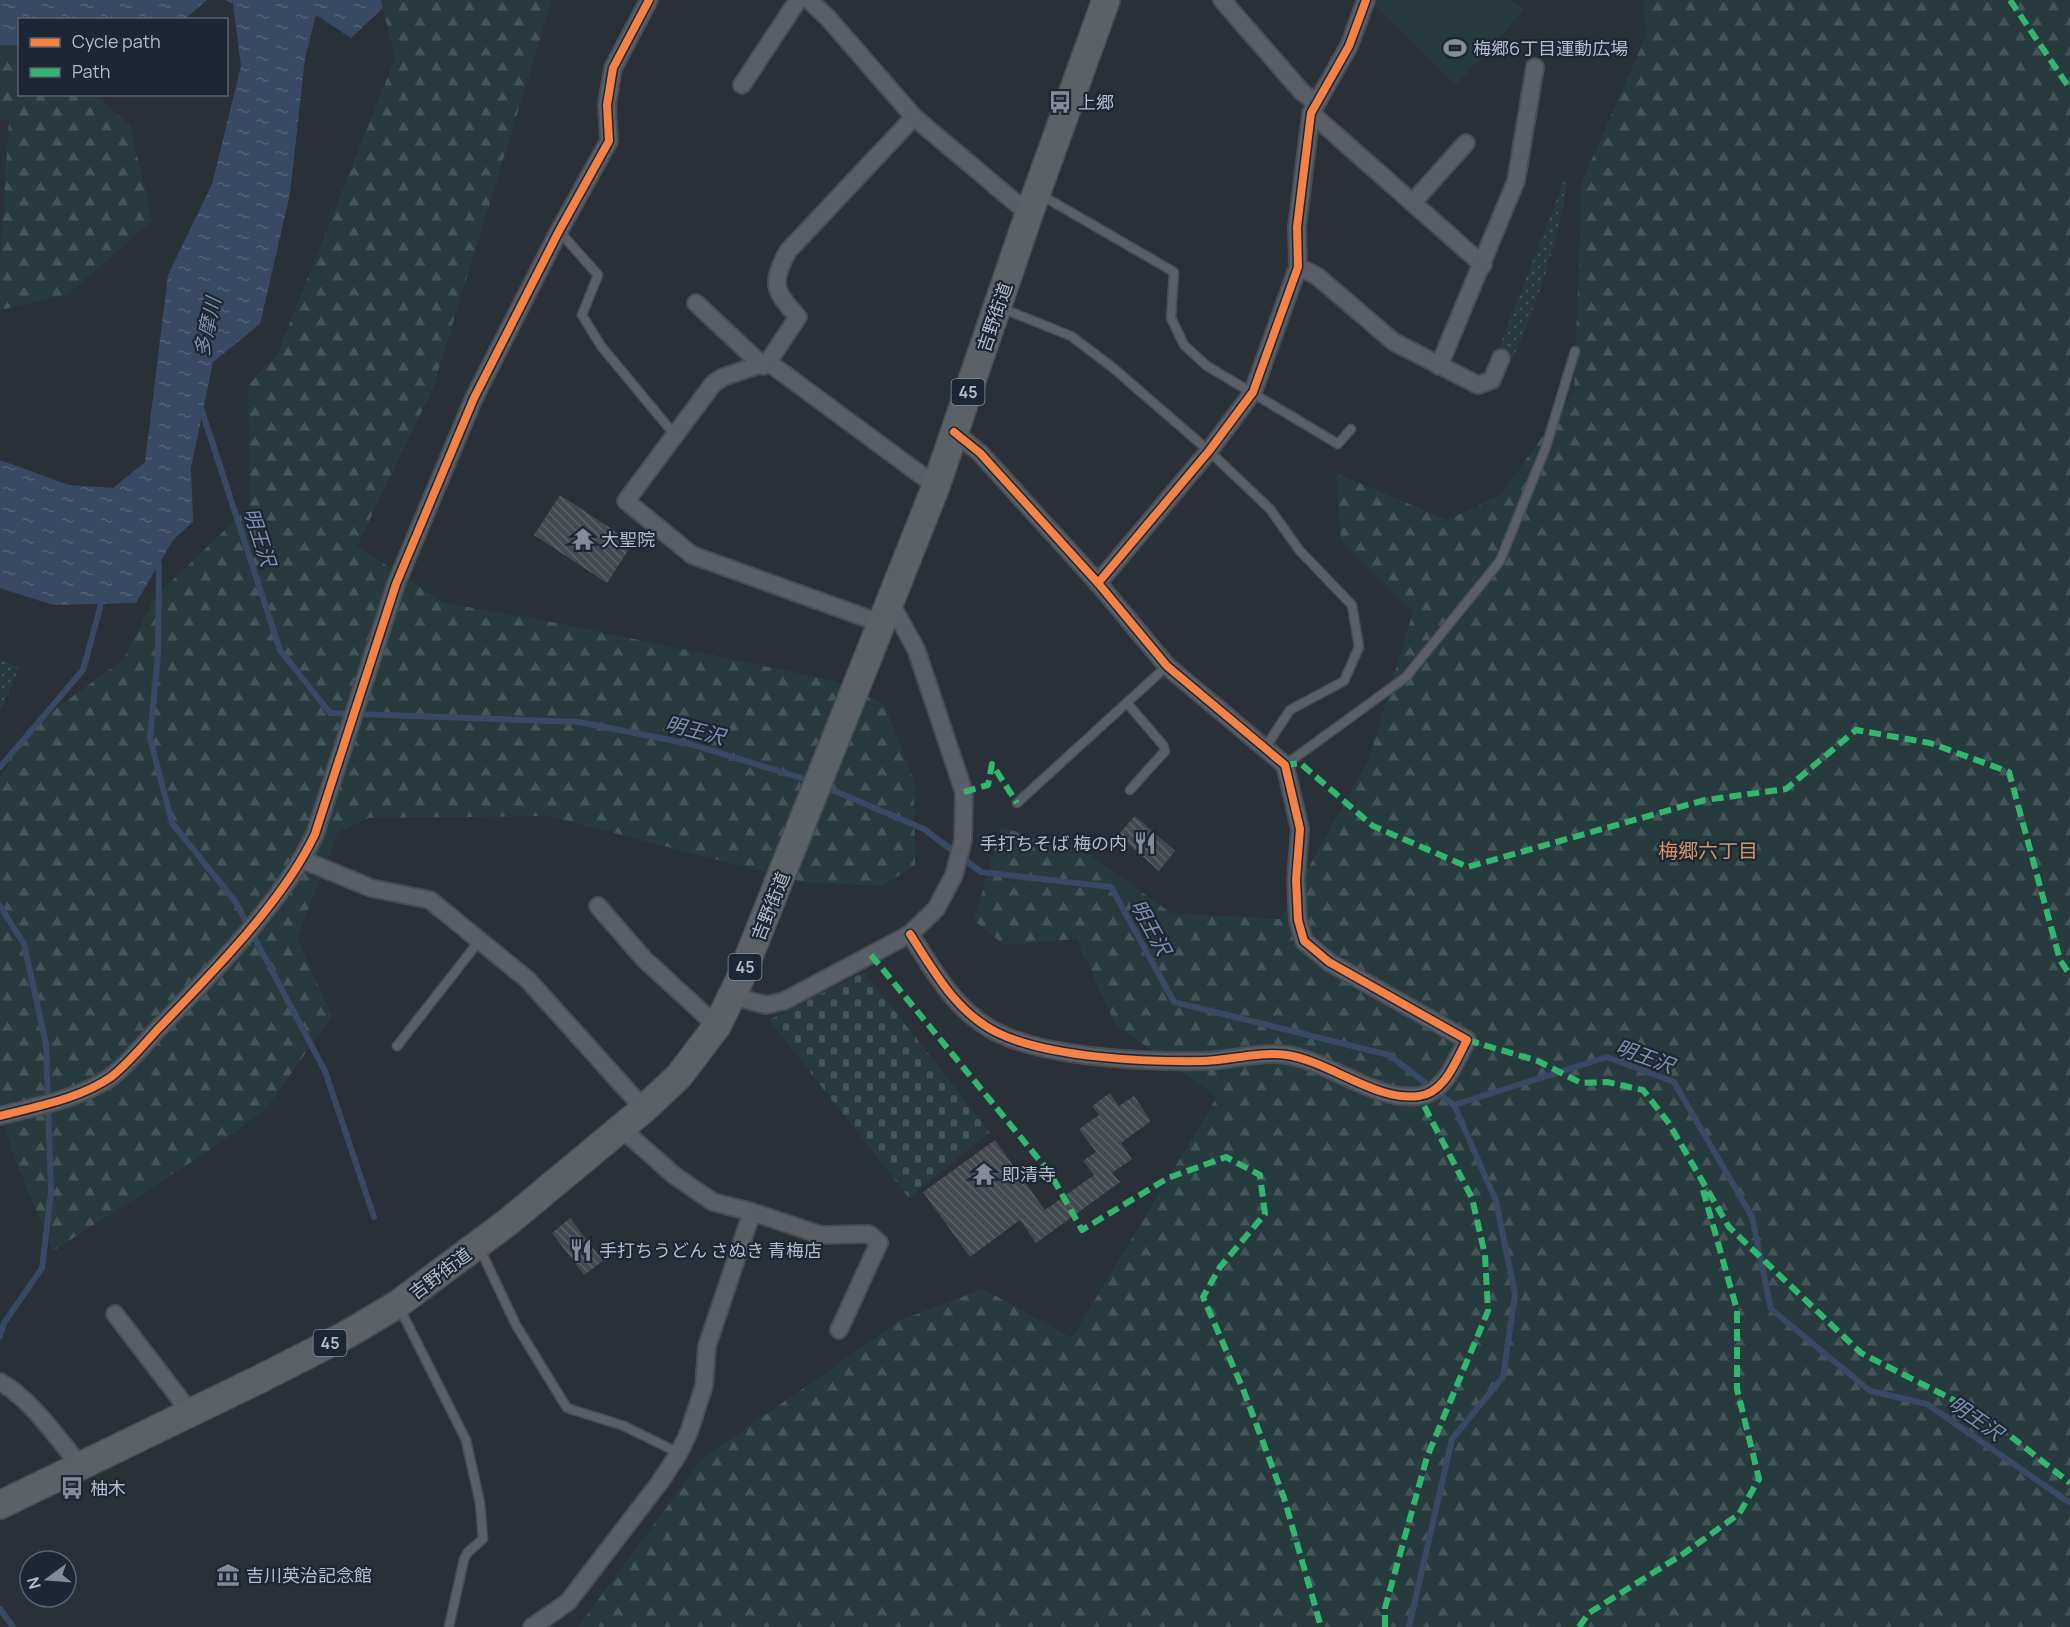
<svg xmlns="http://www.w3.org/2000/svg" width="2070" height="1627" font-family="Manrope,'Noto Sans JP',sans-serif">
<defs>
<pattern id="forest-firs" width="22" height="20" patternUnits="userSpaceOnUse" patternTransform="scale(1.5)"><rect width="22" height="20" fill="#273a3e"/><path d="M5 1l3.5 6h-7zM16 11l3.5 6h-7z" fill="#445559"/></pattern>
<pattern id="cemetery-stones" width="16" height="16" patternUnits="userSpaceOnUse" patternTransform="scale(1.5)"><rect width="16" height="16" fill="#273a3e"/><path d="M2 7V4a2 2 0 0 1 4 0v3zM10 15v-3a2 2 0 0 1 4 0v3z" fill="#445559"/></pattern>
<pattern id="park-dots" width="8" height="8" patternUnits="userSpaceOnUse" patternTransform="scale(1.5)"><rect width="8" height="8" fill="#273a3e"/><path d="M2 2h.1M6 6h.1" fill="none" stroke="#445559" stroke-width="1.8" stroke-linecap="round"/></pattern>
<pattern id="water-ripples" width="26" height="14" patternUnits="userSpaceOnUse" patternTransform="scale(1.5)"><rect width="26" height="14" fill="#384963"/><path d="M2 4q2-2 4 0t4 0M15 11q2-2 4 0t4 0" fill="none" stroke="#526178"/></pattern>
<pattern id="building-back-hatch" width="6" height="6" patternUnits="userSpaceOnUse" patternTransform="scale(1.5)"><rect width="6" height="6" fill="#444950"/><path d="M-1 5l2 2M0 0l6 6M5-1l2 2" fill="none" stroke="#5d6168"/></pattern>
</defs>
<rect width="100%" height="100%" fill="#2a3038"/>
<g fill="url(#forest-firs)">
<polygon points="381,0 552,0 433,388 357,546 444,603 542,620 831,680 884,704 914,781 915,865 882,886 803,882 548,816 369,818 338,832 297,938 332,1016 265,1110 213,1148 53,1251 17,1164 0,1114 0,777 28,729 124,659 155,597 250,506 248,385 277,355 395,59"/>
<polygon points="1643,0 2070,0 2070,1627 578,1627 703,1458 901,1320 983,1289 1072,1338 1217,1097 1115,1024 1077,939 1004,945 974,920 1001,827 1090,855 1171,913 1280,919 1369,759 1413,612 1341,540 1336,473 1447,520 1502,494 1574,391 1582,182 1647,34"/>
<polygon points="0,45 19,46 20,94 96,95 130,125 152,221 68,294 0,310 0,260 9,120 0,120"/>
</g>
<polygon fill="url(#cemetery-stones)" points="864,972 990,1132 909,1198 769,1020"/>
<g fill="url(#park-dots)">
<path d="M1564,181L1567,183C1557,246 1538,301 1513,359L1497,353Z"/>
<polygon points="0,660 20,667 0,712"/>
</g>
<polygon fill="#273a3e" points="1376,0 1511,0 1524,10 1456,85 1375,5"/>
<g fill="url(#water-ripples)">
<polygon points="0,0 207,0 185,19 20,20 19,46 0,45"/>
<polygon points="225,0 381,0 383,8 351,38 316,15 305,58 290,194 260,324 213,362 191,468 193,522 173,540 136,603 53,605 0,588 0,460 69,485 113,488 145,462 168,275 212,184 241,66 233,4"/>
</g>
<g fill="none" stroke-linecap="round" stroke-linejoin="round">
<g stroke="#384963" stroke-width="6">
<polyline points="201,408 280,650 330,713 579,722 690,744 811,781"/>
<polyline points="157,557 159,565 158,654 150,738 172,823 235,901 325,1071 374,1217"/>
<polyline points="0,767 83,670 100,608 101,597"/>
<polyline points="823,786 924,829 981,872 1111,887 1174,1002 1389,1055 1454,1105 1607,1057 1674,1082 1752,1217 1771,1309 1870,1391 1927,1404 2070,1503"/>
<polyline points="0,906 24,944 46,1044 51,1192 42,1268 4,1323 0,1336"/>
<polyline points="0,1609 13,1627"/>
<polyline points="1409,1627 1452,1439 1503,1377 1515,1294 1496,1201 1454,1105"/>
</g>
</g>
<g fill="url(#building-back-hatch)">
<polygon points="560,495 633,543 607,583 534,535"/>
<polygon points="1135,816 1175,851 1159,871 1118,835"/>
<polygon points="1110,1093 1119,1106 1134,1096 1151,1121 1121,1143 1132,1159 1112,1173 1120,1182 1036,1243 1020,1220 970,1257 923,1192 995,1140 1045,1210 1094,1175 1083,1161 1096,1152 1079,1129 1099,1115 1092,1106"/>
<polygon points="570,1218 603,1261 584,1275 552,1233"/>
</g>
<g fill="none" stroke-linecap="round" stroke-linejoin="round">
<g stroke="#484c53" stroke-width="11">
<g id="service">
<polyline points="1041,195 1174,272 1171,318 1184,345 1207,366 1338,444 1351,429"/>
<polyline points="559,231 598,275 582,315 601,346 674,434"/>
<polyline points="1001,308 1071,336 1112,367 1209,451 1270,509 1300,551 1352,605 1359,647 1344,681 1290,710 1265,748"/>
<polyline points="1127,703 1163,745 1165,751 1130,790"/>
<polyline points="1285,765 1406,677 1500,561 1546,447 1575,351"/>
<polyline points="1017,803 1167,666"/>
<polyline points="397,1046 480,940"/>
<polyline points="480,1249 516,1325 567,1408 624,1426 679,1453"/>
<polyline points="399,1307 466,1440 480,1503 483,1539 468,1552 464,1559 449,1627"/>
</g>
</g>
<g stroke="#484c53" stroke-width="20">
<g id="minor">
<polyline points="809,0 828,18 914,117 1029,214"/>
<polyline points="1222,0 1302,92 1316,103"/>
<polyline points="742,85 798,0"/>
<polyline points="1311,113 1483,265"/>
<polyline points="1413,202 1466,143"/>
<polyline points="1298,267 1317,276 1394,342 1478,385 1492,380 1501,358"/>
<polyline points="696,303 763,366"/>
<polyline points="768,362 936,486"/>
<polyline points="1439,366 1516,181 1535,67"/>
<polyline points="1098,583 1209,451 1253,392 1298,267 1297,227 1311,113 1349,46 1366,0"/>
<path d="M883,624L692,555L626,501L713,384L723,377L768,362L798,317C773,290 771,283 788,251L914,117"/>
<polyline points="303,860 371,888 430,900 528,980 644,1109"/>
<polyline points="598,906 644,959 717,1026"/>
<path d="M910,934C934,971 955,1011 996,1032C1048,1058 1146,1062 1205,1061C1232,1060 1260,1051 1287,1055C1331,1062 1376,1102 1419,1096C1445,1093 1456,1060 1467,1040L1329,962L1304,941L1298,920L1296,880L1300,829L1285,765L1167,666L1098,583L980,453L954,432"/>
<polyline points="732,996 766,1005 784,1001 910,934 936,909 954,875 963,840 964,792 916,649 891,604"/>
<path d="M0,1116C37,1106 79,1099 111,1077C128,1064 144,1044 159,1028C211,974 283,902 315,834L396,584L474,398L559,231L609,141L607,105L613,68L649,0"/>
<polyline points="752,1212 821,1235 869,1234 879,1243 839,1330"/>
<polyline points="115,1314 190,1412"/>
<path d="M0,1382C30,1398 58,1439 80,1465"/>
<polyline points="532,1627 568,1602 660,1482 679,1453 689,1432 704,1386 707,1346 752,1212 713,1202 675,1176 622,1129"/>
</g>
</g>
<g stroke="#484c55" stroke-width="30">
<polyline id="primary" points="0,1505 260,1379 346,1335 398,1304 508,1222 644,1109 679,1076 717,1026 740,979 936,486 1029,214 1106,0"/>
</g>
<use href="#service" stroke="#5a5e66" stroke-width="8"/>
<use href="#minor" stroke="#5a5e66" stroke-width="16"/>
<use href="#primary" stroke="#5c6168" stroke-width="27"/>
<g stroke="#33b770" stroke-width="6" stroke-dasharray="12 6" stroke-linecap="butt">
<polyline points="2010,0 2070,89"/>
<polyline points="1285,765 1300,763 1373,826 1468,867 1705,800 1786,789 1856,730 1930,743 2009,772 2060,960 2070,975"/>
<polyline points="964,792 988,785 992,764 1017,803"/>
<polyline points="871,955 1050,1173 1082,1230 1168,1178 1226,1157 1260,1175 1265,1214 1220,1267 1203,1297 1243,1389 1284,1498 1321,1627"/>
<polyline points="1467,1040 1538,1061 1581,1083 1607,1082 1643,1090 1668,1122 1729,1227 1861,1353 1985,1416 2070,1483"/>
<polyline points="1385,1627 1385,1608 1427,1457 1488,1311 1485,1255 1472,1198 1419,1096"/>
<polyline points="1579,1627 1589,1613 1683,1554 1739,1514 1759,1479 1737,1389 1737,1310 1703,1190"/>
</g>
<g stroke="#1d2633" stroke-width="11">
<g id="cycleway">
<polyline points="1098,583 1209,451 1253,392 1298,267 1297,227 1311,113 1349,46 1366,0"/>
<path d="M910,934C934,971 955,1011 996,1032C1048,1058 1146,1062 1205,1061C1232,1060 1260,1051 1287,1055C1331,1062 1376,1102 1419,1096C1445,1093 1456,1060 1467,1040L1329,962L1304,941L1298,920L1296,880L1300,829L1285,765L1167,666L1098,583L980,453L954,432"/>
<path d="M0,1116C37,1106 79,1099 111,1077C128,1064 144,1044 159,1028C211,974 283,902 315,834L396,584L474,398L559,231L609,141L607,105L613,68L649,0"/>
</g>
</g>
<use href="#cycleway" stroke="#f48246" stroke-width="8"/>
</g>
<defs>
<g id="stadium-bare" transform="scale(1.8)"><path d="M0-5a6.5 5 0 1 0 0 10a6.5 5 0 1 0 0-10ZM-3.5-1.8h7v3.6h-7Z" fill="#848b96" stroke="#1d2633" stroke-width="2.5" paint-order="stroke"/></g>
<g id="bus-bare" transform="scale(1.8)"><path d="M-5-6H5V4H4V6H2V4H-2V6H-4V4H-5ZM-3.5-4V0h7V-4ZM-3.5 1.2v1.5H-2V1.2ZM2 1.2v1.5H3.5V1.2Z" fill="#848b96" stroke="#1d2633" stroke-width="2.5" paint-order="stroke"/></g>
<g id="temple-bare" transform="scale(1.8)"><path d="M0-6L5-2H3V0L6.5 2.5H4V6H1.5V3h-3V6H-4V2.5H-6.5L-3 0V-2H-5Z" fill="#848b96" stroke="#1d2633" stroke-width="2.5" paint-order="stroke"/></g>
<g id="restaurant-bare" transform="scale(1.8)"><path d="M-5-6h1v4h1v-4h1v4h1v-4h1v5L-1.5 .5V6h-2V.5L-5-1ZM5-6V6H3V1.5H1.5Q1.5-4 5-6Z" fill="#848b96" stroke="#1d2633" stroke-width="2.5" paint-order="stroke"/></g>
<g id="museum-bare" transform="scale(1.8)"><path d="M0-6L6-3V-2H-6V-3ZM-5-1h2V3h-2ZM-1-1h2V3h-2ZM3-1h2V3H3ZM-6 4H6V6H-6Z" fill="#848b96" stroke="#1d2633" stroke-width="2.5" paint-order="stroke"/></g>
</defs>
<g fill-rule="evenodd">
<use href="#stadium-bare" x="1455" y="48"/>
<use href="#bus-bare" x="1060" y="102"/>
<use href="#temple-bare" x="583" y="539"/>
<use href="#restaurant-bare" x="1145" y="843"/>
<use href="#temple-bare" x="984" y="1174"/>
<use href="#restaurant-bare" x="581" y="1250"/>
<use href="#bus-bare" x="72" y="1488"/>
<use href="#museum-bare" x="228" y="1575"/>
</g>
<g text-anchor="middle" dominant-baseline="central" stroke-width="4.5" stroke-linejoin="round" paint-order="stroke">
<g fill="#1d2633" stroke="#878f9c" stroke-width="1.5">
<rect x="951.5" y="379" width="33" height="26" rx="4.5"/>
<rect x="728.5" y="954" width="33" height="26" rx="4.5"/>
<rect x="313.5" y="1330" width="33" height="26" rx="4.5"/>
</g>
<g font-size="16" font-weight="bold" fill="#b4bcc9">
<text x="968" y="392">45</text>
<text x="745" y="967">45</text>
<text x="330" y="1343">45</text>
</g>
<g font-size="18" fill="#b4bcc9" stroke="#1d2633" text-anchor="start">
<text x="1473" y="48">梅郷6丁目運動広場</text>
<text x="1078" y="102">上郷</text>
<text x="601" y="539">大聖院</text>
<text x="1127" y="843" text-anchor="end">手打ちそば 梅の内</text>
<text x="1002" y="1174">即清寺</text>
<text x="599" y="1250">手打ちうどん さぬき 青梅店</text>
<text x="90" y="1488">柚木</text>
<text x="246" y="1575">吉川英治記念館</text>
</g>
<g font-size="18" fill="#b4bcc9" stroke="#1d2633">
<text transform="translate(994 317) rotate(-71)">吉野街道</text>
<text transform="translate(770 906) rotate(-68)">吉野街道</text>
<text transform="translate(440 1273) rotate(-37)">吉野街道</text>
</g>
<g font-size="20" font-style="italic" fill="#7c92b1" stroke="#1d2633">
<text transform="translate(207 327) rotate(-78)">多摩川</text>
<text transform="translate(260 537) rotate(72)">明王沢</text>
<text transform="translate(695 730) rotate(14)">明王沢</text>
<text transform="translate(1151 927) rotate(61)">明王沢</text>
<text transform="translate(1645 1056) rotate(20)">明王沢</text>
<text transform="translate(1976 1418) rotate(35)">明王沢</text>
</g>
<g font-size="20" fill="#d59563" stroke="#1d2633">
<text x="1708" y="850">梅郷六丁目</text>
</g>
</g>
<rect x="18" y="18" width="210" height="78" fill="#1d2633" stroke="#59626f" stroke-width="1.5"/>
<rect x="30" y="38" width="30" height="9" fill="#f48246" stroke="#59626f" stroke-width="1.5"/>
<text x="72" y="48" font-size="18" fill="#b4bcc9">Cycle path</text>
<rect x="30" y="68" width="30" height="9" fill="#33b770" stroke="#59626f" stroke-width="1.5"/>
<text x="72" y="78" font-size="18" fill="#b4bcc9">Path</text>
<g transform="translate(48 1579) rotate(254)"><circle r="28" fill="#1d2633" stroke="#59626f" stroke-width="1.5"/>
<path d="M0-4.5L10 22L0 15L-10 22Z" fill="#848b96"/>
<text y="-9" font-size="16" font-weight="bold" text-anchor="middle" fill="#b4bcc9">N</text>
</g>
</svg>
